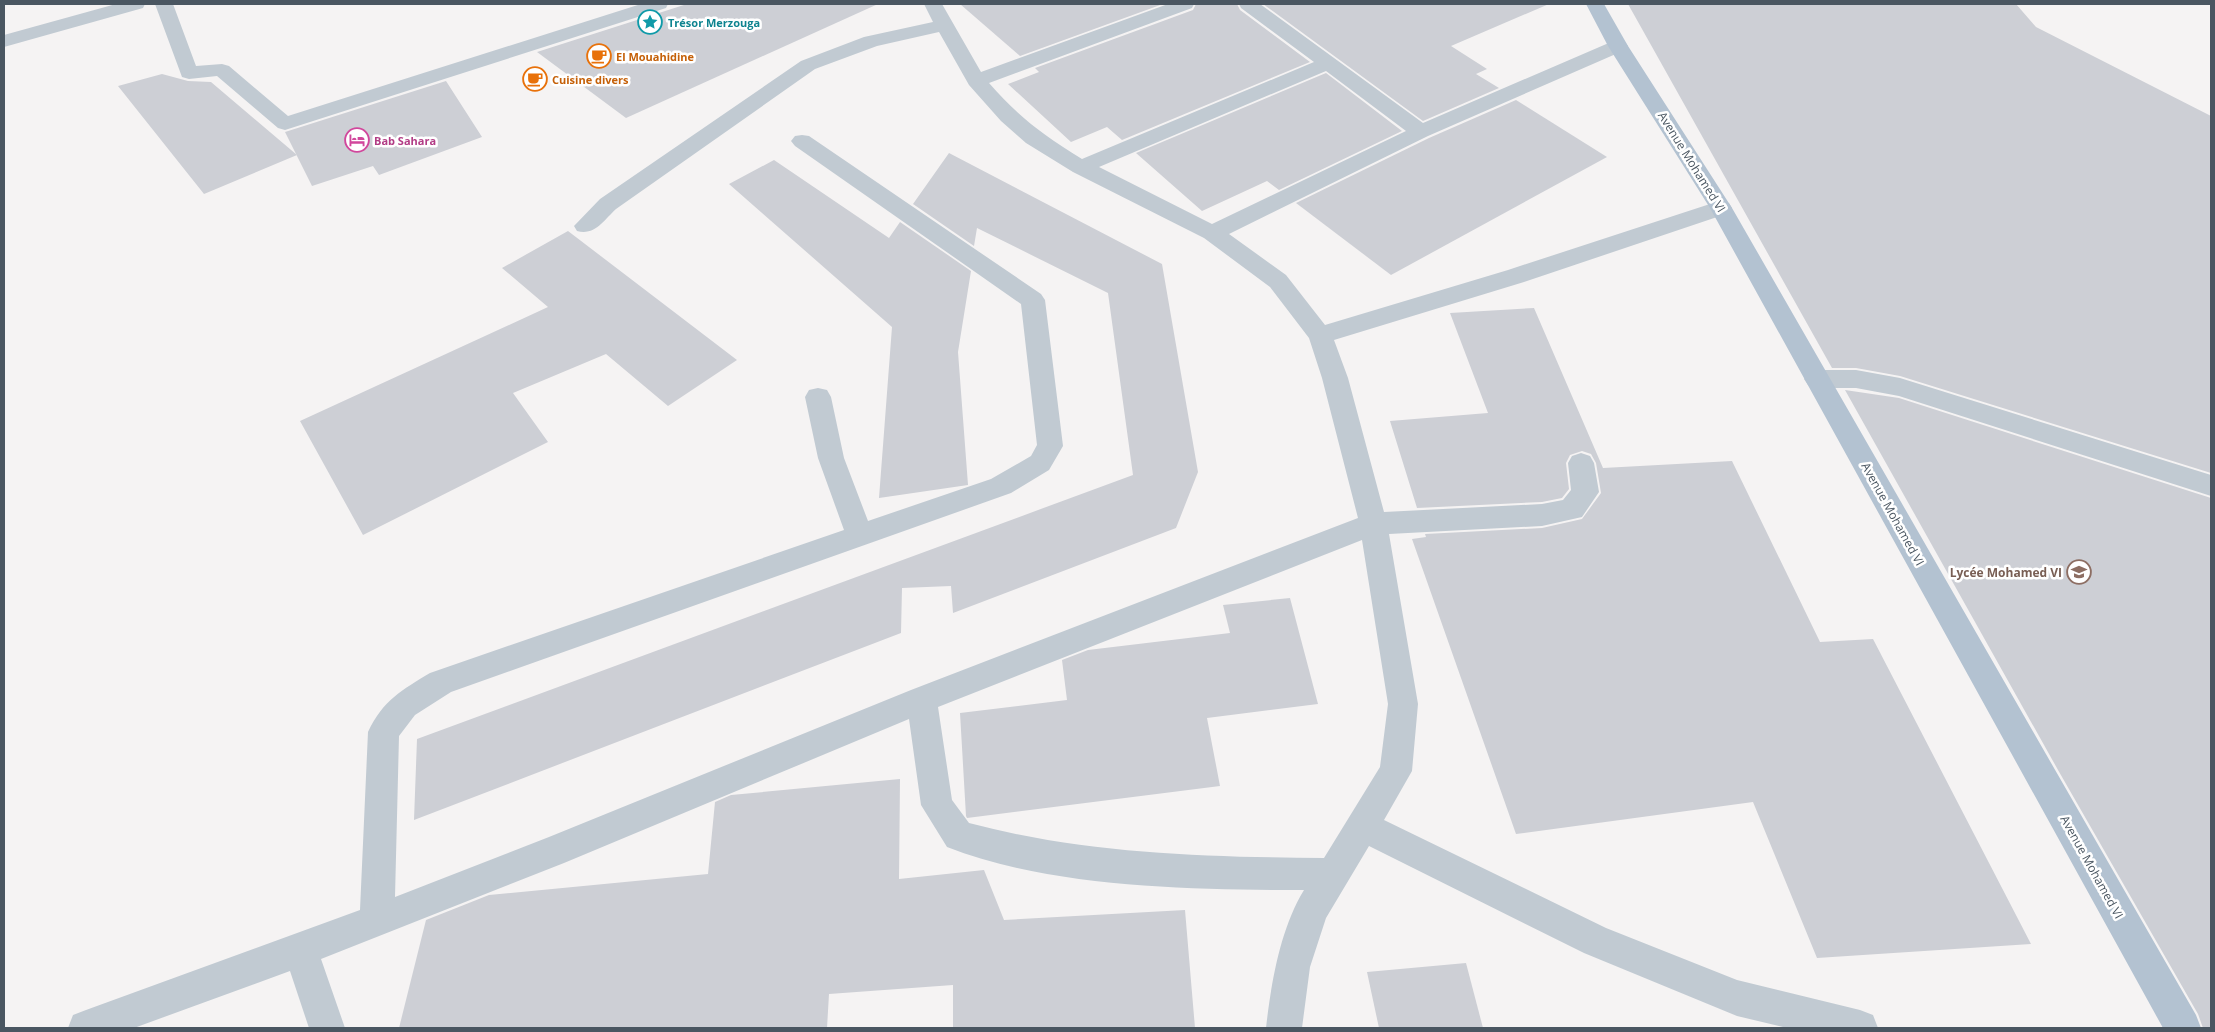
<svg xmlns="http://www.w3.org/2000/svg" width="2215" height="1032" font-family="'Open Sans',sans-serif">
<rect width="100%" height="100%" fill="#f5f3f3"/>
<g fill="#cdcfd5">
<polygon points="687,4 878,4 626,118 537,52"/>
<polygon points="960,4 1163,4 1020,56"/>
<polygon points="1196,4 1237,4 1240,10 1310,62 1122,140 1107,127 1071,142 1008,84 1039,72 1035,68 1193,10"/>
<polygon points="1263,4 1549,4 1451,46 1487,69 1476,74 1499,88 1423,121"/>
<polygon points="1628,4 2016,4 2036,27 2211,116 2211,473 1900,376 1856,368 1832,368"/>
<polygon points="1326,73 1402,131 1279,190 1267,181 1202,211 1136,153"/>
<polygon points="162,74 188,81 211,82 297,155 204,194 118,86"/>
<polygon points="446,81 482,137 379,175 373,166 312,186 285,132"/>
<polygon points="1516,100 1607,157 1391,275 1296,203 1429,138"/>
<polygon points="949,153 1162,264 1198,472 1176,528 953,613 951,586 902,588 901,633 414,820 417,739 1133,475 1108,293 977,228 974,246 913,204"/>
<polygon points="774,160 889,238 900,222 971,271 958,352 968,485 879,498 892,327 729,184"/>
<polygon points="568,231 737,360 668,406 606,354 513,393 548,442 363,535 300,421 548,307 502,268"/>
<polygon points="1534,308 1603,468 1732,461 1820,642 1873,639 2031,944 1817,958 1753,802 1516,834 1412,539 1426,537 1425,534 1542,528 1582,519 1601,493 1596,463 1591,454 1582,451 1570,455 1566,463 1569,489 1562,498 1542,502 1417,508 1390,421 1488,413 1450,313"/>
<polygon points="1845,390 1899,398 2211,498 2211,1028 2203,1028 2198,1014 2058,770"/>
<polygon points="1290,598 1318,704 1207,718 1220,786 967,818 966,816 960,713 1067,700 1062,660 1088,650 1230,633 1223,605"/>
<polygon points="900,779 899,879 984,870 1004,920 1185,910 1195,1028 953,1028 953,985 829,994 827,1028 399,1028 426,920 489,895 708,874 715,802 731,795"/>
<polygon points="1466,963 1483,1028 1379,1028 1367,972"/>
</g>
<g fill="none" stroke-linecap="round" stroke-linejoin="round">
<g fill="#c1cad2" fill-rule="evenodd">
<polygon points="116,4 145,4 143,8 4,47 4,35"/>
<polygon points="155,4 173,4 196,66 222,64 229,66 288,116 641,4 668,4 666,8 285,130 278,128 217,76 189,79 182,77"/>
<path d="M924,4H942L981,72L1168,4H1194L1192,8L989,83C1021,119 1042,134 1082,159L1314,62L1241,8L1239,4H1260L1423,123L1611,42H1625L1628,46L1625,50L1428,136L1229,234L1286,275L1325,325L1508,270L1713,203L1721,201L1729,203L1732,208L1729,213L1524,282L1334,340L1348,378L1384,512L1542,504L1563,500L1571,490L1568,463L1572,456L1581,453L1590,456L1594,463L1599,492L1582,517L1542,526L1389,534L1418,704L1412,771L1384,820L1606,928L1737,980L1860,1010L1873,1015L1878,1028H1787L1737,1016L1584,953L1369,846L1326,918L1310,967L1302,1028H1266C1271,984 1280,929 1304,890C1192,890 1051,888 947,847L921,805L909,719L564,863L321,959L345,1028H309L290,971L134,1028H68L73,1015L86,1010L360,910L368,732C383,700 402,690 430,673L844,530L818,458L805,397L809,390L818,388L827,390L831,397L844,458L868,521L991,479L1031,456L1037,445L1021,304L795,146L791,141L795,136L802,135L809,136L1041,294L1045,300L1063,446L1049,470L1011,493L451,692L415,715L399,736L395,897L549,837L911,690L1358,518L1322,378L1309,338L1270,287L1204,238L1073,172L1026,143L1001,121L969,85L939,32L877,46L815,69L616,209C604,220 595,236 577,231L574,226L600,199L801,61L864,37L933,22ZM1326,71L1406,131L1212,224L1099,167ZM1362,540L1388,704L1380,767L1324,858C1204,857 1086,854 969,823L952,800L938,707Z"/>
<polygon points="1817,370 1856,370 1900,378 2211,475 2211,496 1899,396 1856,388 1817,388 1808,385 1804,379 1808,373"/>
</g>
<polygon fill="#b3c2d1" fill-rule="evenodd" points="1586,4 1604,4 1628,46 1732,208 2196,1015 2201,1028 2163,1028 1710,208 1608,46"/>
</g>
<defs>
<g id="sight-ring" transform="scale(1.25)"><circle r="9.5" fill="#fff" stroke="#0f9aa8" stroke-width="1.5"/><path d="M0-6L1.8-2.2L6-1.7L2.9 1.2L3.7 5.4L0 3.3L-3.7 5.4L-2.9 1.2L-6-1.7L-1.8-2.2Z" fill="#0f9aa8"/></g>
<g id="cafe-ring" transform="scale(1.25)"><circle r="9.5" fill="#fff" stroke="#e8710a" stroke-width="1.5"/><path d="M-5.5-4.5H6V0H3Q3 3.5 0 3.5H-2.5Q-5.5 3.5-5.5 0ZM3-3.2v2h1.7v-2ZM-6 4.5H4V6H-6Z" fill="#e8710a"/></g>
<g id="hotel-ring" transform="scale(1.25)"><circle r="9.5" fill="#fff" stroke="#d1479c" stroke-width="1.5"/><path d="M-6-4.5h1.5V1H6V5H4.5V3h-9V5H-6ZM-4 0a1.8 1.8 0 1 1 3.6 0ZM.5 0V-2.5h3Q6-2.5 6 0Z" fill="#d1479c"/></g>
<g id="university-ring" transform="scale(1.25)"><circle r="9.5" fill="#fff" stroke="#8d6e63" stroke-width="1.5"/><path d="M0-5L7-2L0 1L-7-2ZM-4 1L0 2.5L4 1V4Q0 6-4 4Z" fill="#8d6e63"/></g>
</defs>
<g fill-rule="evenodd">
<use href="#sight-ring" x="650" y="22"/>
<use href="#cafe-ring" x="599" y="56"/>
<use href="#cafe-ring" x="535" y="79"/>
<use href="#hotel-ring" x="357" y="140"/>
<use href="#university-ring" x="2079" y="572"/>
</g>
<g text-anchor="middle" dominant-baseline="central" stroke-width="5" stroke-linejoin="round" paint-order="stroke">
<g font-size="11" font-weight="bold" fill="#0d838f" stroke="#fff" text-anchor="start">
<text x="668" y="22">Trésor Merzouga</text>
</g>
<g font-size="11" font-weight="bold" fill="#c56008" stroke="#fff" text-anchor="start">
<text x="616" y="56">El Mouahidine</text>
<text x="552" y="79">Cuisine divers</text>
</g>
<g font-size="11" font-weight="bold" fill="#b23c85" stroke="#fff" text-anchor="start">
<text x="374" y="140">Bab Sahara</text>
</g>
<g font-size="12" fill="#4a5661" stroke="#fff">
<text transform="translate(1692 162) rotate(58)">Avenue Mohamed VI</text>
<text transform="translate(1893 514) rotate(61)">Avenue Mohamed VI</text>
<text transform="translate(2092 867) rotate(61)">Avenue Mohamed VI</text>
</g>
<g font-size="12" font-weight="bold" fill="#785e54" stroke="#fff" text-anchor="end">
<text x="2062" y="572">Lycée Mohamed VI</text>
</g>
</g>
<rect width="2215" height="1032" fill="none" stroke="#4a5661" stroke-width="10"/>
</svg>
